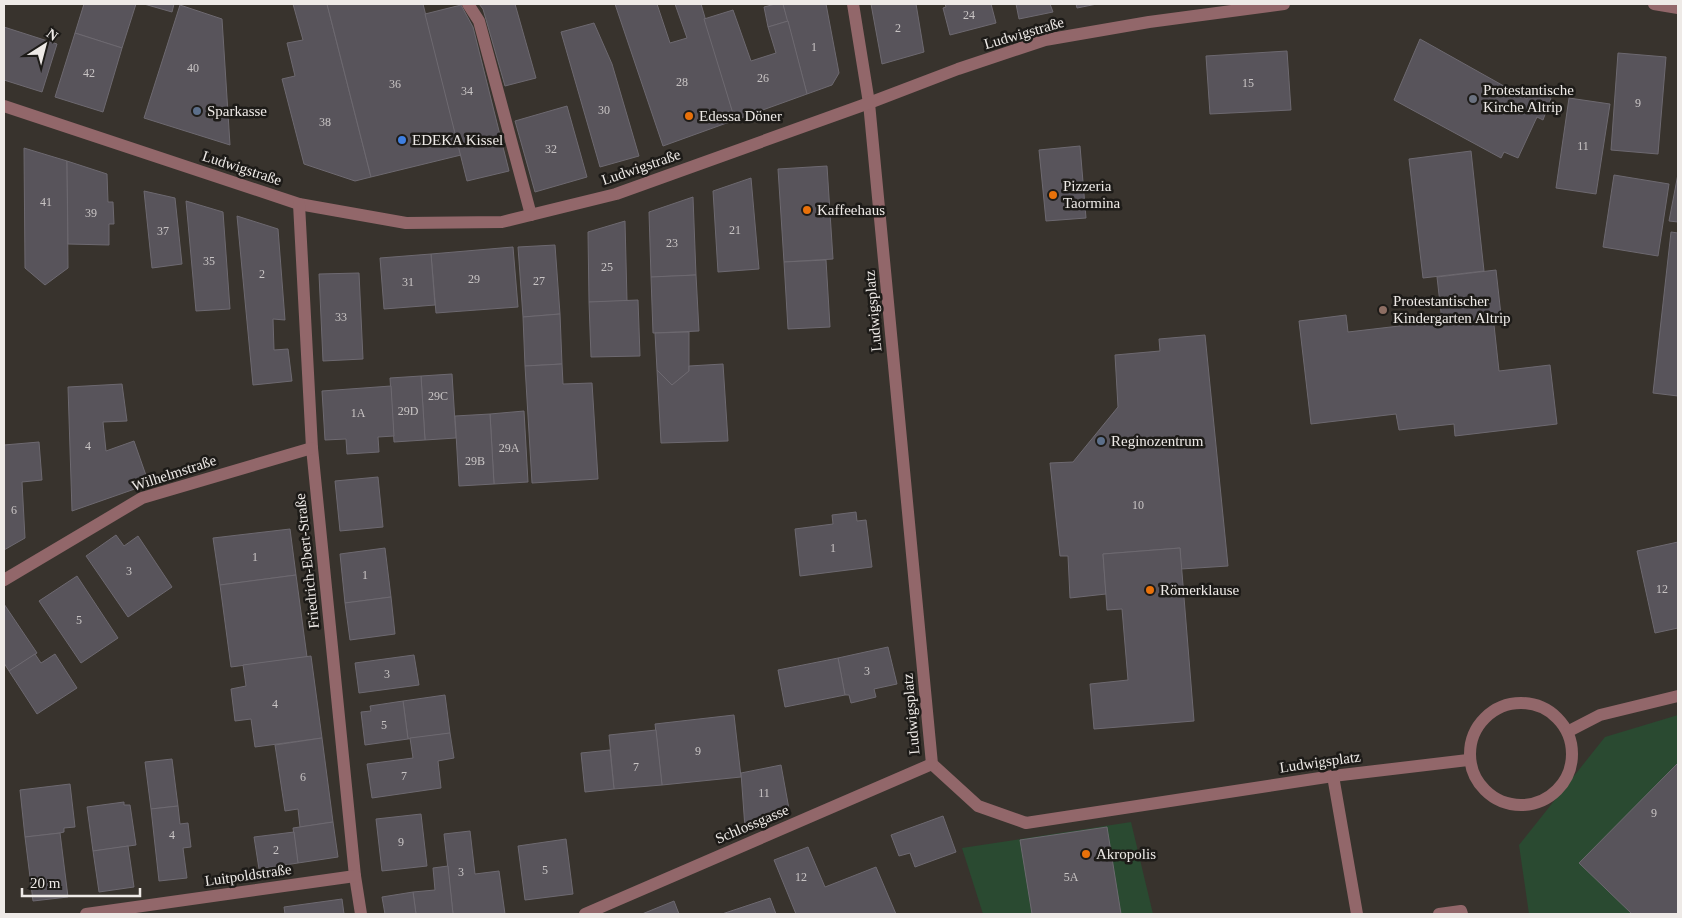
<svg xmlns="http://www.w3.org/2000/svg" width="1682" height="918" font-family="Georgia,serif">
<rect width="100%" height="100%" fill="#38332d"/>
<g fill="#2a4a31">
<polygon points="1678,715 1678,914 1529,914 1519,845 1605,737"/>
<polygon points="1131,822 1153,914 983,914 962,848"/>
</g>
<g fill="#58545b" stroke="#6d6970">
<polygon points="84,4 136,4 122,48 75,33"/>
<polygon points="144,4 174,4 172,12"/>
<polygon points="293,4 327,4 371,177 355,181 304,164 282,79 295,76 287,43 303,40"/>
<polygon points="327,4 423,4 461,155 371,177"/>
<polygon points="479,4 515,4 536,78 505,86 483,9"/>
<polygon points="615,4 657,4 670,43 687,38 675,4 701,4 735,120 663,146"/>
<polygon points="775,4 783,4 788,21 768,27 764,7"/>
<polygon points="783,4 826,4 839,73 832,85 807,94"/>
<polygon points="871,4 916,4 924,52 882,64"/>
<polygon points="945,4 991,4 996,23 950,35 943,8 946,7"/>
<polygon points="1016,4 1050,4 1053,12 1019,19"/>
<polygon points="1076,4 1097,4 1077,8"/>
<polygon points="180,5 222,19 230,145 144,118"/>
<polygon points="461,5 473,27 509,171 467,181 425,14"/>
<polygon points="733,10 751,61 776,53 768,27 788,21 807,94 735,120 704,19"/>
<polygon points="594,23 612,64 639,156 600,167 561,32"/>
<polygon points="4,27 57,44 42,92 4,80"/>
<polygon points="75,33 122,48 103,112 55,97"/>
<polygon points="1420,39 1527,99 1531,90 1551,98 1543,120 1537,117 1518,158 1504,152 1501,158 1394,100"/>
<polygon points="1287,51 1291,110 1210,114 1206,56"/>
<polygon points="1618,53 1666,57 1658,154 1611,150"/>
<polygon points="1569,98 1610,104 1596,194 1556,188"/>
<polygon points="567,106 587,177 535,192 515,121"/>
<polygon points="1080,146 1086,218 1046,221 1039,150"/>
<polygon points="24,148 67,161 68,268 45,285 25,268"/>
<polygon points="1471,151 1484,271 1423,278 1409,159"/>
<polygon points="67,161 107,174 108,202 113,202 114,224 109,224 109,245 68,244"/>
<polygon points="827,166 833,259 784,262 778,169"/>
<polygon points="1678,174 1678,222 1669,221"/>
<polygon points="1614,175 1669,184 1658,256 1603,247"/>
<polygon points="751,178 759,269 718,272 713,191"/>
<polygon points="144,191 175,198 182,264 152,268"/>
<polygon points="693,197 696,275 651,277 649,212"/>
<polygon points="186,201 223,212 230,309 196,311"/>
<polygon points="237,216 278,229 285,320 273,319 274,350 288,349 292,381 253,385"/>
<polygon points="625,221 627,301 589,302 588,232"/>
<polygon points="1671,232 1678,233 1678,396 1653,393"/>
<polygon points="555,245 560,314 523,317 518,247"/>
<polygon points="513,247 518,307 436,313 431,254"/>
<polygon points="431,254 435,305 384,309 380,258"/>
<polygon points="826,260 830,327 788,329 784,262"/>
<polygon points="1496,270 1502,324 1494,325 1499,371 1550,365 1557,424 1455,436 1454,424 1399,430 1396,414 1311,424 1299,321 1346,315 1348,332 1442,321 1437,277"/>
<polygon points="359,273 363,359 323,361 319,274"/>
<polygon points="696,275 699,331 653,333 651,277"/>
<polygon points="638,300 640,356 591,357 589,302"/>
<polygon points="560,314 562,364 525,366 523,317"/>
<polygon points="689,332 689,371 672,385 657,370 655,333"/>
<polygon points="1205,335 1228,566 1181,569 1180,548 1103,554 1106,594 1070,598 1068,556 1060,556 1050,463 1073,462 1118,407 1115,355 1160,351 1159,339"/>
<polygon points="562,364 563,384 592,383 598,479 532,483 525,366"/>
<polygon points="723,364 728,441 661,443 657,370 672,385 689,371 689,366"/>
<polygon points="452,374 456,438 425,440 421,376"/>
<polygon points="421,376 425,440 394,442 390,378"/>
<polygon points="122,384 127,421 103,422 106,451 134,441 149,484 72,511 68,387"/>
<polygon points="391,386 394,436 378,437 379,452 347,454 346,439 325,440 322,391"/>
<polygon points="524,411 528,482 494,484 490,414"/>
<polygon points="490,414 494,484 459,486 455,416"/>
<polygon points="39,442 42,480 22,482 25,538 4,550 4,445"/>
<polygon points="378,477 383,527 340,531 335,481"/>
<polygon points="856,512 857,521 866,520 872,567 800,576 795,529 833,524 832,515"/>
<polygon points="290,529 296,575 220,585 213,538"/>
<polygon points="116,535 124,546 138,536 172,587 128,617 86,556"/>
<polygon points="1678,542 1678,628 1655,633 1637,551"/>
<polygon points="385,548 391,597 345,603 340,554"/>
<polygon points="1180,548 1194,721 1094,729 1090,684 1128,680 1122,609 1107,610 1103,554"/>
<polygon points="296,575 307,657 231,667 220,585"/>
<polygon points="77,576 118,638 81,663 39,601"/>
<polygon points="391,597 395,634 350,640 345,603"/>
<polygon points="4,604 37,653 9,671 4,663"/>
<polygon points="888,647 897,684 874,689 876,697 851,703 849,695 845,695 838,658"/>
<polygon points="35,654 41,663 55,654 77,688 37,714 9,671"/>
<polygon points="414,655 419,685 359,693 355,663"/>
<polygon points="311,656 322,738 255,747 251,719 235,721 231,689 246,686 243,665"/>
<polygon points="838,658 845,695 785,707 778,670"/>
<polygon points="445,695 450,733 408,739 403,701"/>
<polygon points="403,701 408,739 365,745 361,712 371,711 370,706"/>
<polygon points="734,715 741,777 662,785 655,724"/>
<polygon points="656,730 662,785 614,789 609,735"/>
<polygon points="450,733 454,758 438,761 441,788 372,798 367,764 413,758 410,738"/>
<polygon points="322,738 333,822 300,827 298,809 285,811 275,745"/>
<polygon points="610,750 614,789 585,792 581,753"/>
<polygon points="172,759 178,806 151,809 145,762"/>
<polygon points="1678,763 1678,914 1632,914 1579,863"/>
<polygon points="781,765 789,809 745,828 741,773"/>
<polygon points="70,784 75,827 64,828 64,832 60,833 25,837 20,790"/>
<polygon points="124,802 124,805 130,805 136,845 93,851 87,807"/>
<polygon points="178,806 180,824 188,823 191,847 183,848 187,878 159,881 151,809"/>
<polygon points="421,814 427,866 382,871 376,819"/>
<polygon points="943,816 956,852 915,867 910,853 899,856 891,835"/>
<polygon points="333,822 338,857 298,863 293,828"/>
<polygon points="1107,827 1121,914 1032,914 1020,840"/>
<polygon points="470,831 475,874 499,871 505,914 453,914 444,834"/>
<polygon points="294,832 298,863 259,869 254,837"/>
<polygon points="60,833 68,897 33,901 25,837"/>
<polygon points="566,839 573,894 525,900 518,846"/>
<polygon points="128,846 134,887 99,892 93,851"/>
<polygon points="808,847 825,887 876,867 896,914 796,914 774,860"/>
<polygon points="448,866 453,914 416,914 413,892 435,890 433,868"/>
<polygon points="413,892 416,914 385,914 382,897"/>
<polygon points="770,898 776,914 722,914"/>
<polygon points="342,899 344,914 285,914 284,907"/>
<polygon points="674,901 679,914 642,914"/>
</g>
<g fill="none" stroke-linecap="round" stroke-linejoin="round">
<g stroke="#92676a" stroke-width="12">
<polyline points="468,4 479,21 531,215"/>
<polyline points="853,4 869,103 932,764 978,806 1026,823 1333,776 1468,760"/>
<polyline points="1654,4 1678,8"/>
<polyline points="4,106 299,204 406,223 502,222 616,194 869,103 958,69 1045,40 1149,22 1284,4"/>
<polyline points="299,204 312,448 355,876 361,914"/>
<polyline points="4,580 142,498 312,448"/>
<circle cx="1521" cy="754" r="51"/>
<polyline points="1569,731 1600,715 1678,696"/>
<polyline points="1333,776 1357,914"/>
<polyline points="86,914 355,876"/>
<polyline points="585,914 932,764"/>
<polyline points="1439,914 1461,911 1462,914"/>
</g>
</g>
<circle fill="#6b7280" stroke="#1d1b18" stroke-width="2" cx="1473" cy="99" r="5"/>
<g fill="#5c6f8a" stroke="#1d1b18" stroke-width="2">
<circle cx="197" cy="111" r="5"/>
<circle cx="1101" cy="441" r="5"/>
</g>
<g fill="#e8710a" stroke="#1d1b18" stroke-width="2">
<circle cx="689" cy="116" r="5"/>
<circle cx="1053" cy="195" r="5"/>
<circle cx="807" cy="210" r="5"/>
<circle cx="1150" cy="590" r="5"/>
<circle cx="1086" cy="854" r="5"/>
</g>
<circle fill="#3f7fe0" stroke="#1d1b18" stroke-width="2" cx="402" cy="140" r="5"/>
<circle fill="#8d6e63" stroke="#1d1b18" stroke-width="2" cx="1383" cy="310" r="5"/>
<g text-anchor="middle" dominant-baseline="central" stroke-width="5" stroke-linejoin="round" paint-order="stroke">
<g font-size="12" fill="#c8c4c4">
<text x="969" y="15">24</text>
<text x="898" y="28">2</text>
<text x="814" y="47">1</text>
<text x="193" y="68">40</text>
<text x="89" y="73">42</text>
<text x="763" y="78">26</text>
<text x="682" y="82">28</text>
<text x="1248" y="83">15</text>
<text x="395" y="84">36</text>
<text x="467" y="91">34</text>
<text x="1638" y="103">9</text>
<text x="604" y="110">30</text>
<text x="325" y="122">38</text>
<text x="1583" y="146">11</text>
<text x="551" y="149">32</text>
<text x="46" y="202">41</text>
<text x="91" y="213">39</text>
<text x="735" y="230">21</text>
<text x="163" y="231">37</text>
<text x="672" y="243">23</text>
<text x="209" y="261">35</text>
<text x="607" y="267">25</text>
<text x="262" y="274">2</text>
<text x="474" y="279">29</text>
<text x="539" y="281">27</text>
<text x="408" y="282">31</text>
<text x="341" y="317">33</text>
<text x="438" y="396">29C</text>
<text x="408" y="411">29D</text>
<text x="358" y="413">1A</text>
<text x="88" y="446">4</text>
<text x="509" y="448">29A</text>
<text x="475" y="461">29B</text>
<text x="1138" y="505">10</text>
<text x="14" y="510">6</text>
<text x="833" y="548">1</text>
<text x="255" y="557">1</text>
<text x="129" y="571">3</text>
<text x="365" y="575">1</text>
<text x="1662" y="589">12</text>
<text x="79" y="620">5</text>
<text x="867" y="671">3</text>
<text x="387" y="674">3</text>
<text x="275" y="704">4</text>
<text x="384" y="725">5</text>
<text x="698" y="751">9</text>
<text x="636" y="767">7</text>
<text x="404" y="776">7</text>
<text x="303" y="777">6</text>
<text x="764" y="793">11</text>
<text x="1654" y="813">9</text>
<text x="172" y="835">4</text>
<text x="401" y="842">9</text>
<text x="276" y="850">2</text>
<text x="545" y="870">5</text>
<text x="461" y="872">3</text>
<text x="801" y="877">12</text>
<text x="1071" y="877">5A</text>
</g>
<g font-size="15" fill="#eeeae7" stroke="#1d1b18">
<text transform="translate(1024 33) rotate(-16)">Ludwigstraße</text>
<text transform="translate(641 167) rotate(-19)">Ludwigstraße</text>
<text transform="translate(242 168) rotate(18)">Ludwigstraße</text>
<text transform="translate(873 311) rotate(-95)">Ludwigsplatz</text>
<text transform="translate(174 473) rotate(-18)">Wilhelmstraße</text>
<text transform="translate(307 561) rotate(-96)">Friedrich-Ebert-Straße</text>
<text transform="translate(911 714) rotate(-95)">Ludwigsplatz</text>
<text transform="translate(1320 762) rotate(-8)">Ludwigsplatz</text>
<text transform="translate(752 824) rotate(-23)">Schlossgasse</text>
<text transform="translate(248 875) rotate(-8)">Luitpoldstraße</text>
</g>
<g font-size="15" fill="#eeeae7" stroke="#1d1b18" text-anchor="start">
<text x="1483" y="90">Protestantische<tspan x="1483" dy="17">Kirche Altrip</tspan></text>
<text x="207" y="111">Sparkasse</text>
<text x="699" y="116">Edessa Döner</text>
<text x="412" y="140">EDEKA Kissel</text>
<text x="1063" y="186">Pizzeria<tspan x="1063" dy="17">Taormina</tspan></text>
<text x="817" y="210">Kaffeehaus</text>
<text x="1393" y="301">Protestantischer<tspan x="1393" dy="17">Kindergarten Altrip</tspan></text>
<text x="1111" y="441">Reginozentrum</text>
<text x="1160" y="590">Römerklause</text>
<text x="1096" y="854">Akropolis</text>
</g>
</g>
<rect width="1682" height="918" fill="none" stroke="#eeeae7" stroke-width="10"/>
<g transform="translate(45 45) rotate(36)" stroke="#1d1b18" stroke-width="4" paint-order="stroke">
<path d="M0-4L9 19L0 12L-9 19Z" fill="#eeeae7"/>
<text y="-8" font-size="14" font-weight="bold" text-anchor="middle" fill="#eeeae7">N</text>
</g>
<path d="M22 888v8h118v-8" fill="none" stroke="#eeeae7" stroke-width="2.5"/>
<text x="30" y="888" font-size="15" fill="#eeeae7" stroke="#1d1b18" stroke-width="4" paint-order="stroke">20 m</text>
</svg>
